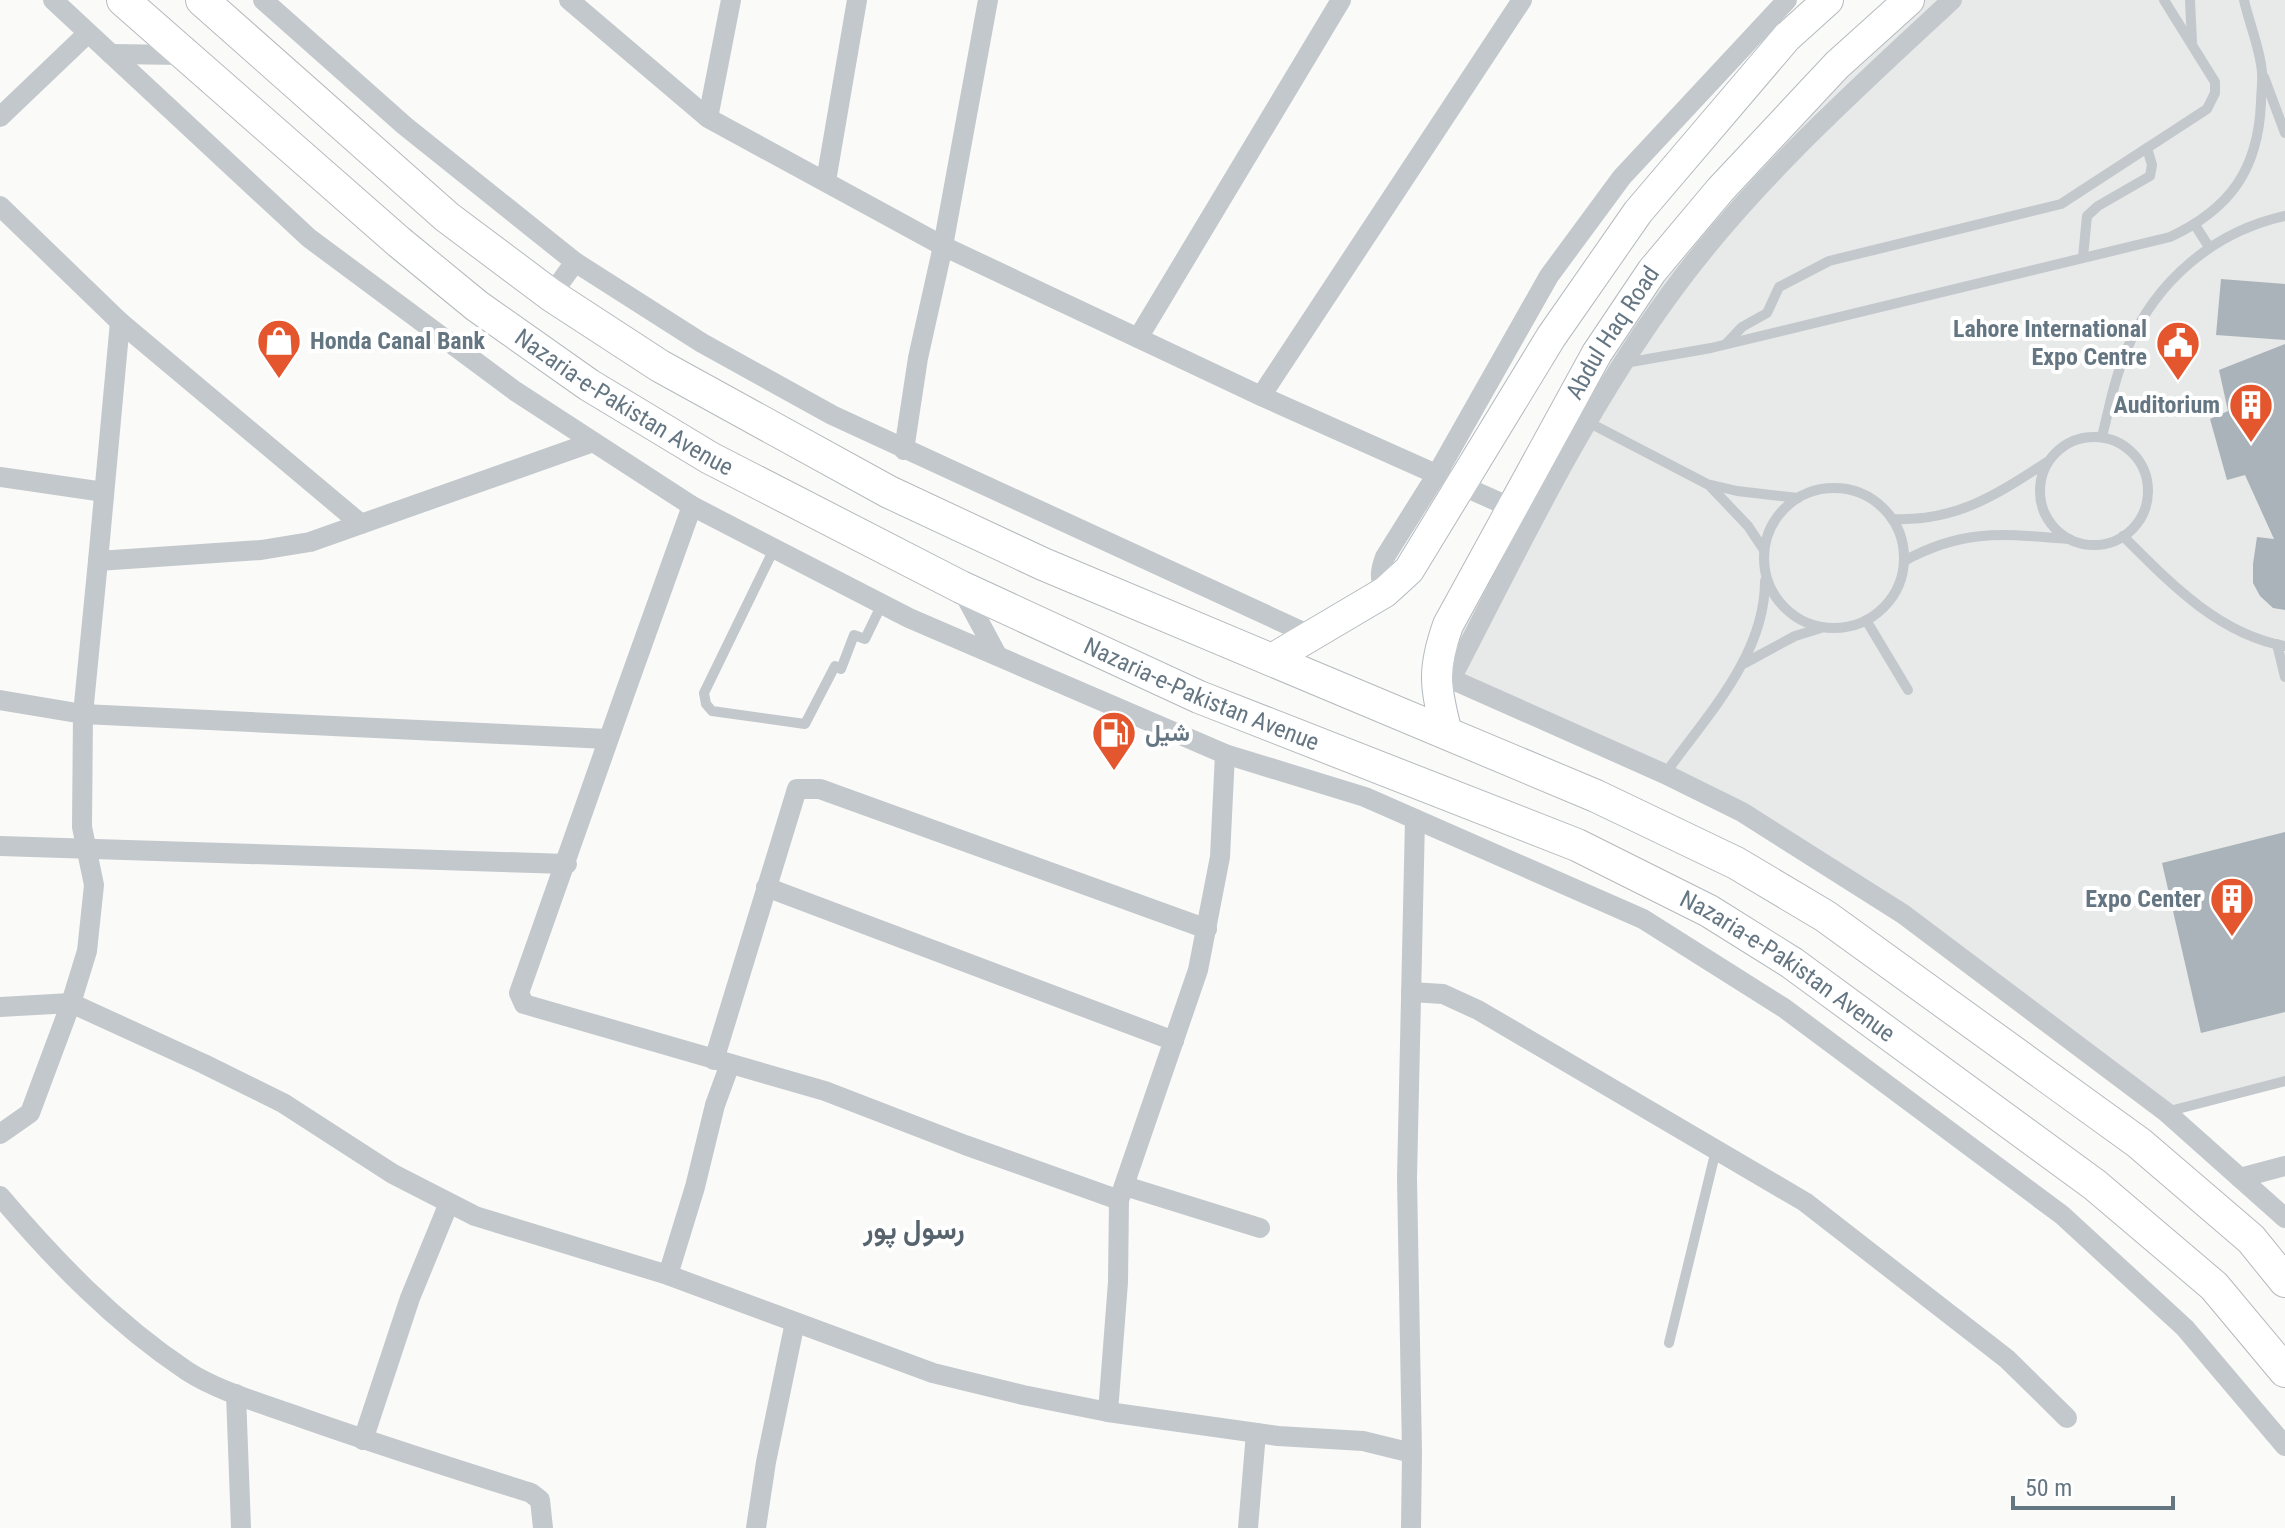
<svg xmlns="http://www.w3.org/2000/svg" width="2285" height="1528" font-family="'Roboto Condensed',Vazirmatn,sans-serif">
<rect width="100%" height="100%" fill="#fafaf8"/>
<polygon fill="#e8e9e9" points="1914,0 2285,0 2285,1081 2166,1112 1903,914 1742,812 1435,676 1652,271"/>
<g fill="#aab3b9">
<polygon points="2221,279 2285,284 2285,340 2216,335"/>
<polygon points="2285,344 2285,610 2273,608 2260,596 2253,583 2253,564 2257,537 2274,539 2245,475 2227,480 2210,419 2228,411 2219,370"/>
<polygon points="2285,832 2285,1012 2201,1033 2162,863"/>
</g>
<g fill="none" stroke-linecap="round" stroke-linejoin="round">
<g stroke="#b3babf" stroke-width="32">
<g id="secondary">
<polyline points="1270,660 1385,592 1409,570 1551,337 1638,212 1787,37 1828,0"/>
<path id="s1" d="M1447,733C1435,687 1432,670 1448,625L1597,353L1652,271L1720,190L1837,65L1909,0"/>
</g>
</g>
<g stroke="#b5babe" stroke-width="34">
<g id="primary">
<path id="s2" d="M123,0L399,242L477,306L589,385L710,458L961,587L1199,697L1577,845L1709,911L1792,963L2095,1185L2214,1286L2285,1371"/>
<polyline points="202,0 447,217 551,295 660,366 889,492 1043,564 1596,796 1736,863 1825,916 2139,1143 2251,1239 2285,1281"/>
</g>
</g>
<g stroke="#c3c8cc" stroke-width="10">
<polyline points="2190,0 2192,42"/>
<polyline points="2264,77 2285,133"/>
<polyline points="2195,225 2209,247"/>
<polyline points="2083,257 2087,216 2098,206 2150,176 2152,165 2147,148"/>
<polyline points="1726,344 1742,327 1767,313 1779,287 1829,261 2061,204 2207,109 2215,93 2215,82 2164,0"/>
<path d="M1625,363L1711,348L2170,237C2230,209 2258,170 2261,103C2261,93 2263,82 2262,72C2260,48 2249,23 2244,0"/>
<polyline points="1586,421 1707,484 1737,491 1798,498"/>
<path d="M2102,437C2109,408 2115,377 2127,349C2156,281 2213,232 2285,216"/>
<circle cx="2094" cy="491" r="54"/>
<polyline points="1709,485 1748,526 1764,550"/>
<circle cx="1834" cy="558" r="70"/>
<path d="M1892,519C1956,522 1996,495 2047,462"/>
<path d="M2123,536C2169,582 2218,634 2285,646"/>
<polyline points="774,549 704,693 706,704 712,711 805,724 835,666 841,669 854,635 865,639 882,604"/>
<path d="M1904,561C1964,528 2004,534 2069,539"/>
<polyline points="1866,620 1908,690"/>
<polyline points="2277,644 2285,677"/>
<polyline points="1745,663 1795,636 1821,628"/>
<path d="M1665,774C1706,716 1765,656 1765,581"/>
<polyline points="2166,1112 2285,1081"/>
<polyline points="1669,1343 1716,1150"/>
</g>
<g stroke="#c3c8cc" stroke-width="20">
<polyline points="53,0 309,238 515,391 692,506 909,618 1225,754 1365,797 1643,919 1784,1008 2062,1215 2185,1328 2285,1446"/>
<polyline points="263,0 405,126 575,262 702,343 832,415 1312,636"/>
<polyline points="569,0 708,118 943,246 1261,396 1512,508"/>
<polyline points="111,54 183,55"/>
<polyline points="0,117 87,34"/>
<polyline points="708,118 731,0"/>
<polyline points="826,181 857,0"/>
<polyline points="0,206 120,322 361,524"/>
<polyline points="551,295 575,262"/>
<polyline points="1138,338 1341,0"/>
<polyline points="1261,396 1522,0"/>
<polyline points="904,450 918,358 943,246 988,0"/>
<polyline points="0,477 104,492"/>
<path d="M692,506C633,668 577,830 519,993L524,1004L825,1091L965,1145L1119,1200L1198,970L1220,857L1225,754"/>
<polyline points="98,561 120,322"/>
<polyline points="961,588 997,655"/>
<path d="M1385,592C1379,579 1380,570 1385,557L1437,474L1549,276L1622,177L1787,0"/>
<polyline points="1435,676 1451,679 1665,774 1742,812 1903,914 2166,1112 2285,1218"/>
<path d="M1451,679C1519,548 1583,413 1670,294C1750,184 1853,92 1952,0"/>
<polyline points="0,700 83,714 98,561 261,550 310,542 593,442"/>
<polyline points="0,846 567,864"/>
<polyline points="766,887 1174,1041"/>
<polyline points="1411,992 1443,994 1478,1010 1805,1202 2007,1359 2067,1418"/>
<polyline points="0,1007 71,1003 204,1064 283,1103 393,1174 475,1216 668,1275 933,1373 1023,1395 1108,1412 1278,1436 1363,1441 1412,1453"/>
<polyline points="714,1060 797,789 820,789 1207,929"/>
<polyline points="0,1134 30,1113 71,1003 87,951 94,885 82,827 83,714 607,739"/>
<polyline points="2240,1178 2285,1166"/>
<polyline points="1125,1186 1260,1228"/>
<path d="M0,1196C55,1261 115,1323 187,1371C218,1391 258,1402 294,1415C372,1443 452,1468 531,1493L540,1500L543,1528"/>
<polyline points="668,1275 695,1187 715,1105 730,1064"/>
<polyline points="236,1394 241,1528"/>
<polyline points="1108,1412 1118,1282 1119,1200"/>
<polyline points="363,1440 410,1298 449,1203"/>
<polyline points="756,1528 766,1462 795,1322"/>
<polyline points="1248,1528 1256,1433"/>
<polyline points="1411,1528 1412,1453 1407,1178 1415,819"/>
</g>
<use href="#secondary" stroke="#fff" stroke-width="30"/>
<use href="#primary" stroke="#fff" stroke-width="32"/>
</g>
<defs>
<g id="shop-pin" transform="scale(2.3)"><path d="M0 17L-7.5 6A9.5 9.5 0 1 1 7.5 6Z" fill="#e4572e" stroke="#fff"/><path d="M-5-2.5h2.3a2.7 3.5 0 0 1 5.4 0H5L5.5 6h-11ZM-1.5-2.5h3a1.5 2.3 0 0 0-3 0Z" fill="#fff"/></g>
<g id="civic-pin" transform="scale(2.3)"><path d="M0 17L-7.5 6A9.5 9.5 0 1 1 7.5 6Z" fill="#e4572e" stroke="#fff"/><path d="M-.6-6.5H3V-4.5H.6V-3L4-1V1h2V6H-6V1h2V-1L-.6-3ZM-1.2 2.5V6h2.4V2.5Z" fill="#fff"/></g>
<g id="building-pin" transform="scale(2.3)"><path d="M0 17L-7.5 6A9.5 9.5 0 1 1 7.5 6Z" fill="#e4572e" stroke="#fff"/><path d="M-4-6H4V6H1V3H-1V6H-4ZM-2.5-4.3h1.7v1.8h-1.7ZM.8-4.3h1.7v1.8H.8ZM-2.5-1h1.7V.8h-1.7ZM.8-1h1.7V.8H.8Z" fill="#fff"/></g>
<g id="fuel-pin" transform="scale(2.3)"><path d="M0 17L-7.5 6A9.5 9.5 0 1 1 7.5 6Z" fill="#e4572e" stroke="#fff"/><path d="M-5.5-6h7V0h2V4h1.3V-2.5L3-4.5l.8-.8L6-3V5H2.5V1h-1V6h-7ZM-4.2-4.7v3.2H.2V-4.7Z" fill="#fff"/></g>
</defs>
<g fill-rule="evenodd">
<use href="#shop-pin" x="279" y="341"/>
<use href="#civic-pin" x="2178" y="343"/>
<use href="#building-pin" x="2251" y="405"/>
<use href="#fuel-pin" x="1114" y="733"/>
<use href="#building-pin" x="2232" y="899"/>
</g>
<g text-anchor="middle" dominant-baseline="central" stroke-width="8" stroke-linejoin="round" paint-order="stroke">
<g font-size="24" font-weight="bold" fill="#657683" stroke="#fff" text-anchor="end">
<text x="2147" y="329">Lahore International<tspan x="2147" dy="28">Expo Centre</tspan></text>
<text x="310" y="341" text-anchor="start">Honda Canal Bank</text>
<text x="2220" y="405">Auditorium</text>
<text x="1145" y="733" text-anchor="start">شیل</text>
<text x="2201" y="899">Expo Center</text>
</g>
<g font-size="24" fill="#657683" stroke="#fff">
<text stroke="none"><textPath href="#s1" startOffset="446">Abdul Haq Road</textPath></text>
<text stroke="none"><textPath href="#s2" startOffset="644">Nazaria-e-Pakistan Avenue</textPath></text>
<text stroke="none"><textPath href="#s2" startOffset="1292">Nazaria-e-Pakistan Avenue</textPath></text>
<text stroke="none"><textPath href="#s2" startOffset="1940">Nazaria-e-Pakistan Avenue</textPath></text>
</g>
<g font-size="28" font-weight="bold" fill="#57646e" stroke="#fff">
<text x="914" y="1229">رسول پور</text>
</g>
</g>
<path d="M2013 1496v12h160v-12" fill="none" stroke="#657683" stroke-width="4"/>
<text x="2025" y="1496" font-size="24" fill="#657683" stroke="#ffffff" stroke-width="6" paint-order="stroke">50 m</text>
</svg>
